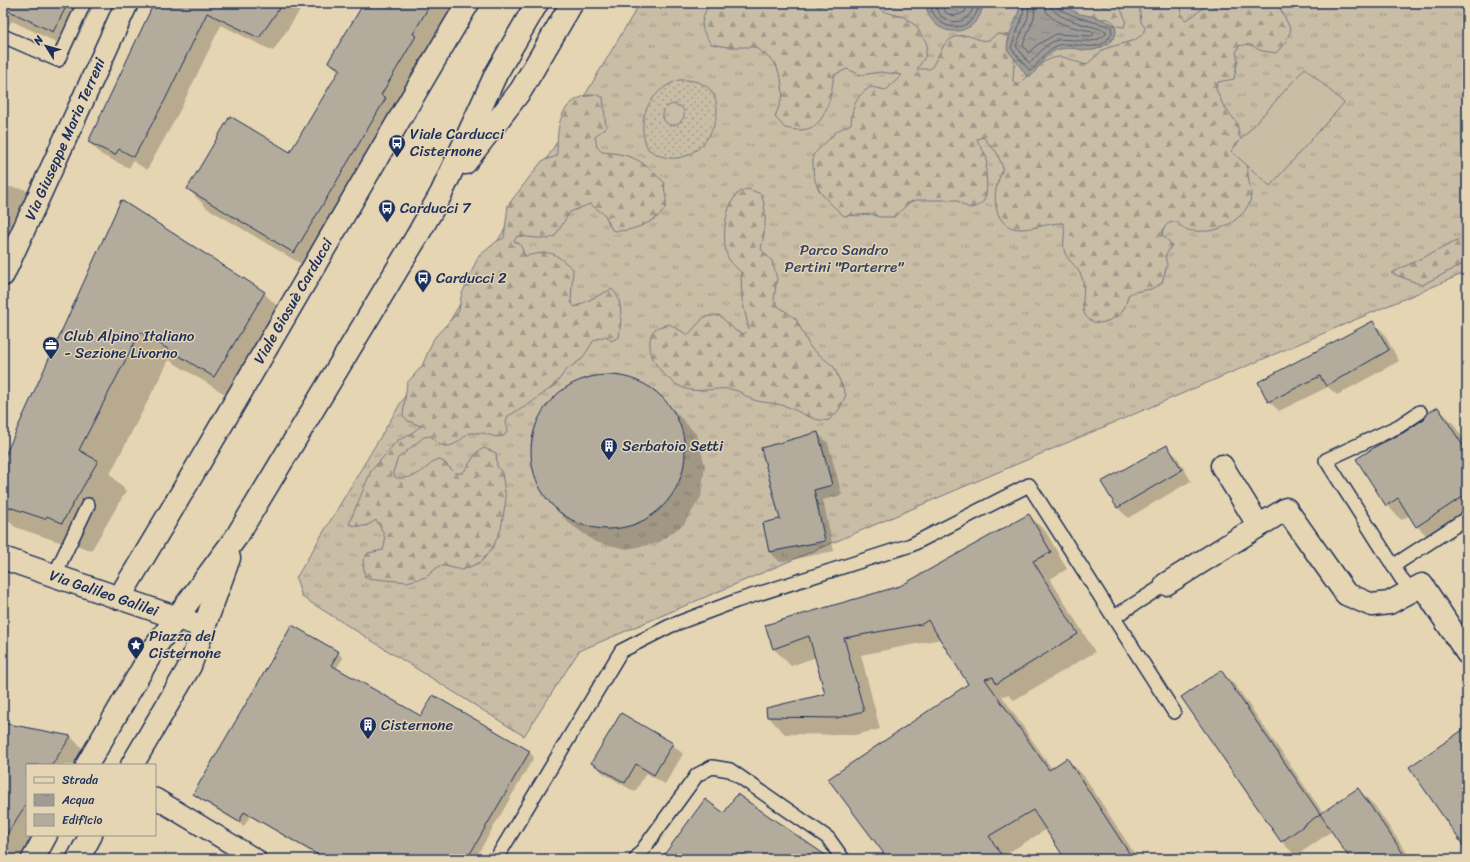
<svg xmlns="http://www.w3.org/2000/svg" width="1470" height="862" font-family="Sriracha,sans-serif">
<defs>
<pattern id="grass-tufts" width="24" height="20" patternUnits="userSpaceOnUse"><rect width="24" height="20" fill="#c9bda6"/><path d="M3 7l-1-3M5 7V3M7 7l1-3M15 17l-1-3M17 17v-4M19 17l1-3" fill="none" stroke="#a29a8a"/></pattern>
<pattern id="forest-firs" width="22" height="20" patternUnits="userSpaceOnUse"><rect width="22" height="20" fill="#c9bda6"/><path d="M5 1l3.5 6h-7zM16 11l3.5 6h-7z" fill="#a29a8a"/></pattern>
<pattern id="garden-dots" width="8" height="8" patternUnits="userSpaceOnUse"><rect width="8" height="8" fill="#c9bda6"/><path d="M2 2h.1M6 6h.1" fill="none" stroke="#a29a8a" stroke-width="1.8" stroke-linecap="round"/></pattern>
<pattern id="water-ripples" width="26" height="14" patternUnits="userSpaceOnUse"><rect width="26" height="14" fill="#a09c95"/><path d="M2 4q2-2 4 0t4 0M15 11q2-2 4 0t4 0" fill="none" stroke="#82807d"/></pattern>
</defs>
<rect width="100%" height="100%" fill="#e6d5b2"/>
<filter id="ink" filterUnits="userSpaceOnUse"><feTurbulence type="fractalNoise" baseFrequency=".025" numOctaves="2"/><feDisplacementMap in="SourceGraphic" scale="8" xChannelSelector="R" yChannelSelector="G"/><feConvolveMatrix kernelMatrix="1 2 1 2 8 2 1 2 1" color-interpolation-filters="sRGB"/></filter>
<g filter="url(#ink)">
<polygon fill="url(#grass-tufts)" stroke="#727682" points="640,3 1467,3 1467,272 579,651 524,736 302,597 296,578"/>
<g fill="url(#forest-firs)" stroke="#727682">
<path d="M710,3H879L882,11L904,17L916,26L927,44L925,57L917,69H930C938,60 940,46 951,39C972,26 981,52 996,34L1010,35L1019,46L1014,61L1013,82L1018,85C1029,74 1045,56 1062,57C1070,58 1078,63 1086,65L1104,49L1135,40L1143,34L1145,28L1141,22L1139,3H1182L1181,14L1185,20L1193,16L1209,3H1275L1278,4L1291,30L1285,43L1276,53C1272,52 1267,52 1263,51C1251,48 1256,42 1239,46L1236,53L1238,60L1234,79L1218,82L1216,89L1223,105L1237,123L1239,136L1249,148C1247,159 1247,170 1249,181C1249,185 1251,189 1251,193C1252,213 1225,230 1208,231C1195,231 1186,233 1177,222C1168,222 1164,225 1162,234L1172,245L1165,256L1167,265L1162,283L1151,289L1134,292L1128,295C1127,303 1124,312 1117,316C1109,321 1104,324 1094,322C1076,316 1086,295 1083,281C1079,266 1070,264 1065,253C1061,243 1067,233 1063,223C1047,223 1035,229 1021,229C999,229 993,208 996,189C997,182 1001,175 1003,168L997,153L983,137L977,139C979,146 986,153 987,159C987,162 986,166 986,169C986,186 992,206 969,208L956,200H917L910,202L894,217H879L872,214L844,216C820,194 812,189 813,155L837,131L851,124C852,107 856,95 871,87L886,90L902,75L881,72L861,75L847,69L834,75C831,95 827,129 801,130C795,130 790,129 785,128L775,117L783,95L781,78L775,63L755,47H728L711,44C699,27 700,20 710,3Z"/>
<path d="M1052,3H1118L1126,20L1124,27L1117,26C1105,11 1098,24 1083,21C1073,18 1061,8 1052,3Z"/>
<path d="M594,94L603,97L606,128L595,136L597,147L602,152C637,155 640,160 665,183C663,191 667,197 666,205C664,220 625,235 612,230L605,215L590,204L570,212L555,236L548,239L517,236L514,241L520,244L525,256C553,251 551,250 573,269L571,302L575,307L612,289C624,300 621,322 619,337L611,341L606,336L594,340L582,359L565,371L556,384L528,405L508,416L506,422L508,430L504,436L496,437L483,433H468C455,446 444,453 431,436L424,437L398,458L393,472L396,478C416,479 422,471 437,459L444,462L455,473H463L477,452L484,448L496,453L497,466L502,473L506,499L501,529L493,547L481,562L462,570L445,566H439L426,577L407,582L365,578L363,560L368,553L383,550C388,538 382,530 376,520C367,527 359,528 349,524L371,471L398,440L406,437L421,426L408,421L403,415L407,383L422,366L434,338L459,311L461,296L478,257L497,241L504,238L508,205L542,161L557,156C557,126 558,99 594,94Z"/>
<path d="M748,189L761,194C768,212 765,231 761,249L772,261L777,278L774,299L778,306L796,319L810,347L834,367L846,395L839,410L829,420C812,423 797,408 781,405C771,402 760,403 751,399C746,397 742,393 738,391C720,384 697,396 681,387C664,377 649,362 650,342C650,329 657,327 669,324L688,335L704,317L719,315L736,331L744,334L749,329L742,300L741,272C736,267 729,262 727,255C721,238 725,191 748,189Z"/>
<polygon points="1467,236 1467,262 1422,285 1391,273"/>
</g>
<path fill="url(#garden-dots)" stroke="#727682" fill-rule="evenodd" d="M679,80C754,76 704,191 648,149C634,119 650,90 679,80ZM674,104C698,110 674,136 664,120C660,111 667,105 674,104Z"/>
<polygon fill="#c9bda6" stroke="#727682" points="1305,68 1344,103 1270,186 1231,151"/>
<g fill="url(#water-ripples)" stroke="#6b707f">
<path d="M926,3H983C980,40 929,41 926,3Z"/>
<path d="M1020,3H1057L1080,14L1096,17L1115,25C1117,33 1116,38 1108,43C1088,58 1080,45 1060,49C1048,51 1040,65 1033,74L1027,76L1007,49C1007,33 1019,19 1020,3Z"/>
</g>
<g fill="#0003">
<polygon points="3,3 95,3 72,50 12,21 8,27 3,25"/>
<polygon points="156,3 305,3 273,51 221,25 178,114 147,170 133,161 129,168 102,155 89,142"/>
<polygon points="365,3 461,3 313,271 207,208 188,189 291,153 339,72 329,62"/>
<polygon points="3,186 24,189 42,206 3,285"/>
<polygon points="121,201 264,293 293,322 243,405 169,360 110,474 126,491 91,551 75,544 74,547 15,527 3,515 3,462"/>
<polygon points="1373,322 1383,332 1399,361 1337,395 1328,387 1279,411 1269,401"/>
<polygon points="593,376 626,377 655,390 696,434 705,465 701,497 684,524 658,543 627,549 595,542 569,523 550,504 535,476 531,443 542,413 564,389"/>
<polygon points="1438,408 1453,423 1467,445 1467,518 1432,541 1417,526 1410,515 1401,520 1387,505 1404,434 1425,419"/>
<polygon points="818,433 828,443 842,495 823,500 834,551 780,562 770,552"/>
<polygon points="1167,447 1177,457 1191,481 1128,518 1117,507"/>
<polygon points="1029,515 1046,532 1067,569 1050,579 1095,652 1014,700 1008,695 1002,696 1052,769 1067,759 1084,776 1138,859 1066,859 1047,829 1006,854 1009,859 891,859 969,684 941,639 861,655 880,729 855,735 785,734 768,717 826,695 816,657 791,666 774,649 766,626 901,587"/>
<polygon points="338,653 343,658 336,669 421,718 529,752 534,757 475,859 323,859 250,816 244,826 199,799 194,794"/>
<polygon points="1221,671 1236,686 1323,813 1358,789 1375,806 1411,859 1351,859 1332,831 1296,856 1281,841"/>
<polygon points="622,714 672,744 683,754 665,784 646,773 635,792 603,773 593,763"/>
<polygon points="3,724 71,737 89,755 82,765 27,765 27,835 37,835 21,859 3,859"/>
</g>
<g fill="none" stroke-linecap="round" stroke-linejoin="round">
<g stroke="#505b74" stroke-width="1">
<path d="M930,3C935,35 976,35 979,3"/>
<path d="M935,3C939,28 972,28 974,3"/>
<polyline points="941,3 946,13 955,16 965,12 968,3"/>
<path d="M1024,3L1023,15L1011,48L1030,71C1040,64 1041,54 1056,46C1073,38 1101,59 1112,32L1111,27C1100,23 1056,14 1055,3"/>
<path d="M1029,3L1028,17L1016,46L1029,63C1036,60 1044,42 1058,40C1077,37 1089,48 1106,34V31C1092,25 1051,20 1050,3"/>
<path d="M1035,3L1034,18L1023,45L1028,53L1037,45L1056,34L1091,36L1094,34L1092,31C1076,28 1045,24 1044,3"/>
</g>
</g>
<g fill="#b3ac9d" stroke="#1b2f5e">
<polygon points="3,3 68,3 53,32 3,8"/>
<polygon points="154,3 283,3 259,38 207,13 165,100 134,157 119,149 115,155 88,142"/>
<polygon points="364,3 431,3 413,34 416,36 381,95 386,98 294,253 187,189 230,116 290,152 340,69 328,62"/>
<polygon points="121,200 265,292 214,377 140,332 79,450 98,461 62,523 47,516 45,519 3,505 3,460"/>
<polygon points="1373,321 1389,350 1326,386 1320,376 1268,402 1258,382"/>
<circle cx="608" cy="452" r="77"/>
<polygon points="1438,407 1467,452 1467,494 1416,527 1398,498 1386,506 1356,459 1380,444 1403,433 1424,419 1428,413"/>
<polygon points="818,432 832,485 814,490 825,541 769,552 763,523 780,519 761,448"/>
<polygon points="1167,445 1182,470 1117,508 1101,482"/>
<polygon points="1029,514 1051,552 1033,561 1078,634 996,684 993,677 985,679 1049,770 1067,758 1133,859 1065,859 1033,810 989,836 1004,859 888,859 828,779 968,684 928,620 922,624 844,638 864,711 837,718 767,717 766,708 825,694 809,636 773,649 765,625 900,586"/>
<polygon points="292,625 339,652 331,665 421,716 433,695 530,751 467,859 325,859 244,812 239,822 193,794"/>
<polygon points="1221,670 1320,814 1281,842 1181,697"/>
<polygon points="621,713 673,743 654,775 636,764 625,783 591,763"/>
<polygon points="3,723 71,736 52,765 27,765 27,803 3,840"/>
<polygon points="1467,727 1467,851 1409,767"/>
<polygon points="1358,788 1407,859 1350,859 1320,814"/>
<polygon points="737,794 831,859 661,859 705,799 724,813"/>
</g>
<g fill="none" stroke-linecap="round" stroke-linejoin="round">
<g stroke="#1b2f5e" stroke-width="16">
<g id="service">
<polyline points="3,36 58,60 84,3"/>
<polyline points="1393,566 1467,518"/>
<polyline points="54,576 88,505"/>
<polyline points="1412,591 1401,578 1326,460 1399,426 1420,412"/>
<polyline points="1114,617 1166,584"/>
<polyline points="496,859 621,651 670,626 736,601 911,545 1029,485 1174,712"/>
<polyline points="636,859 697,775 712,767 730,770 828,838 843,859"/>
</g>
</g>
<g stroke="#1b2f5e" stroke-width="22">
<polyline id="pedestrian" points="155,798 256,859"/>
</g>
<g stroke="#1b2f5e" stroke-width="25">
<g id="minor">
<polyline points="3,275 127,3"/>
<polyline points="1222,466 1259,526"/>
<polyline points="1166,584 1286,509 1346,594 1372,605 1389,603 1422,585 1467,653"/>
</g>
</g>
<g stroke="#1b2f5e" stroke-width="25">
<g id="tertiary">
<polyline points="3,558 204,627"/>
<path d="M119,598C238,401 350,201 468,3"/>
</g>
</g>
<g stroke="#1b2f5e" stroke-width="25">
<g id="secondary">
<polyline points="465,163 521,90 572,3"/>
<polyline points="87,765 155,647 237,536 416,238 441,194 496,74 537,3"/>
<polyline points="132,765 190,666 229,558"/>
<polyline points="33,859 46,835"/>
<polyline points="78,859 91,835"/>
</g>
</g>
<use href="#service" stroke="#e6d5b2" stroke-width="13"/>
<use href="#pedestrian" stroke="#e6d5b2" stroke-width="19"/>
<use href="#minor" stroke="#e6d5b2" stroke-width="22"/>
<use href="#tertiary" stroke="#e6d5b2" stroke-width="22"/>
<use href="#secondary" stroke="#e6d5b2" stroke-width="22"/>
</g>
</g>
<defs>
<g id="bus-pin" transform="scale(0.9)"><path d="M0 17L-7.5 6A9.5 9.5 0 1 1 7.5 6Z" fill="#1b2f5e" stroke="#e6d5b2"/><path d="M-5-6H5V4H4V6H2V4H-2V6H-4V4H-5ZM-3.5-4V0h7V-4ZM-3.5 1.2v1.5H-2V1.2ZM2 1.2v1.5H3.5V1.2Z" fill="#fff"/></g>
<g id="office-pin" transform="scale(0.9)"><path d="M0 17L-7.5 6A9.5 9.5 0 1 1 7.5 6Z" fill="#1b2f5e" stroke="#e6d5b2"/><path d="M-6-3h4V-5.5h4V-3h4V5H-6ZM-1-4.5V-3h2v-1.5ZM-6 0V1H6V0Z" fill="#fff"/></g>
<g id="building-pin" transform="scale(0.9)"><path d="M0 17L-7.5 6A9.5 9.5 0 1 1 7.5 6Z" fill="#1b2f5e" stroke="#e6d5b2"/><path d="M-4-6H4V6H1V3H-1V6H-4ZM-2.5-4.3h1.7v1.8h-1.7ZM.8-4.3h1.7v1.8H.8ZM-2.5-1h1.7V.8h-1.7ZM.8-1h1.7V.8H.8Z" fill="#fff"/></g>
<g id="sight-pin" transform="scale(0.9)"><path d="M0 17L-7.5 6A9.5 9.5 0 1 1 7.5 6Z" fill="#1b2f5e" stroke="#e6d5b2"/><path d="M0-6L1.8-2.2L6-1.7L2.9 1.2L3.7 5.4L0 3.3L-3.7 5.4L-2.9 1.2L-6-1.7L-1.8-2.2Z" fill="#fff"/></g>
</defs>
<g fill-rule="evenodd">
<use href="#bus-pin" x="397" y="143"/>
<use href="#bus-pin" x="387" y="208"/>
<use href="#bus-pin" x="423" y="278"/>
<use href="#office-pin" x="51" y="345"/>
<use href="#building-pin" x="609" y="446"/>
<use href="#sight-pin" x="136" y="645"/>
<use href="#building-pin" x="368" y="725"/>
</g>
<g text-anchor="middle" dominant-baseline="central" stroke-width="3" stroke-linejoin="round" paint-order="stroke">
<g font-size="15" fill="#1b2f5e" stroke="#e6d5b2" text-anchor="start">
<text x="410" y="134">Viale Carducci<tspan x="410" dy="17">Cisternone</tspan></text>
<text x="400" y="208">Carducci 7</text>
<text x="436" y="278">Carducci 2</text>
<text x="64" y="336">Club Alpino Italiano<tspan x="64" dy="17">- Sezione Livorno</tspan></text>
<text x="622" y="446">Serbatoio Setti</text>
<text x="149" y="636">Piazza del<tspan x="149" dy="17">Cisternone</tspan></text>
<text x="381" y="725">Cisternone</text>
</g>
<g font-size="15" fill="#1b2f5e" stroke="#e6d5b2">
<text transform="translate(65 139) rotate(-66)">Via Giuseppe Maria Terreni</text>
<text transform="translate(293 301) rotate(-60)">Viale Giosuè Carducci</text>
<text transform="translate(104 593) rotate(19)">Via Galileo Galilei</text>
</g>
<g font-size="15" fill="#354469" stroke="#e6d5b2">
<text x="844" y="250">Parco Sandro<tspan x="844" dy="17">Pertini "Parterre"</tspan></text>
</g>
</g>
<rect width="1470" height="862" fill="none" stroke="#e6d5b2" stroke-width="16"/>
<rect x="8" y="8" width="1454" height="846" fill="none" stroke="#1b2f5e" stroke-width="1.5" filter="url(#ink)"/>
<rect x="26" y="764" width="130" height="72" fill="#e6d5b2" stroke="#959390"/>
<rect x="34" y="777" width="20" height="6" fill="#e6d5b2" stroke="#959390"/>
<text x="62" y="784" font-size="12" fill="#1b2f5e">Strada</text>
<rect x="34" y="794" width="20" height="12" fill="url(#water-ripples)" stroke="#959390"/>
<text x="62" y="804" font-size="12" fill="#1b2f5e">Acqua</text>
<rect x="34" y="814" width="20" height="12" fill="#b3ac9d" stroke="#959390"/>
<text x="62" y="824" font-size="12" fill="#1b2f5e">Edificio</text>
<g transform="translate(46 46) rotate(307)" stroke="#e6d5b2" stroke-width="3" paint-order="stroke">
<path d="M0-3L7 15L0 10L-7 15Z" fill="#1b2f5e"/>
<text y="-6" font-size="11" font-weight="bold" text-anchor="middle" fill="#1b2f5e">N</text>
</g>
</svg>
